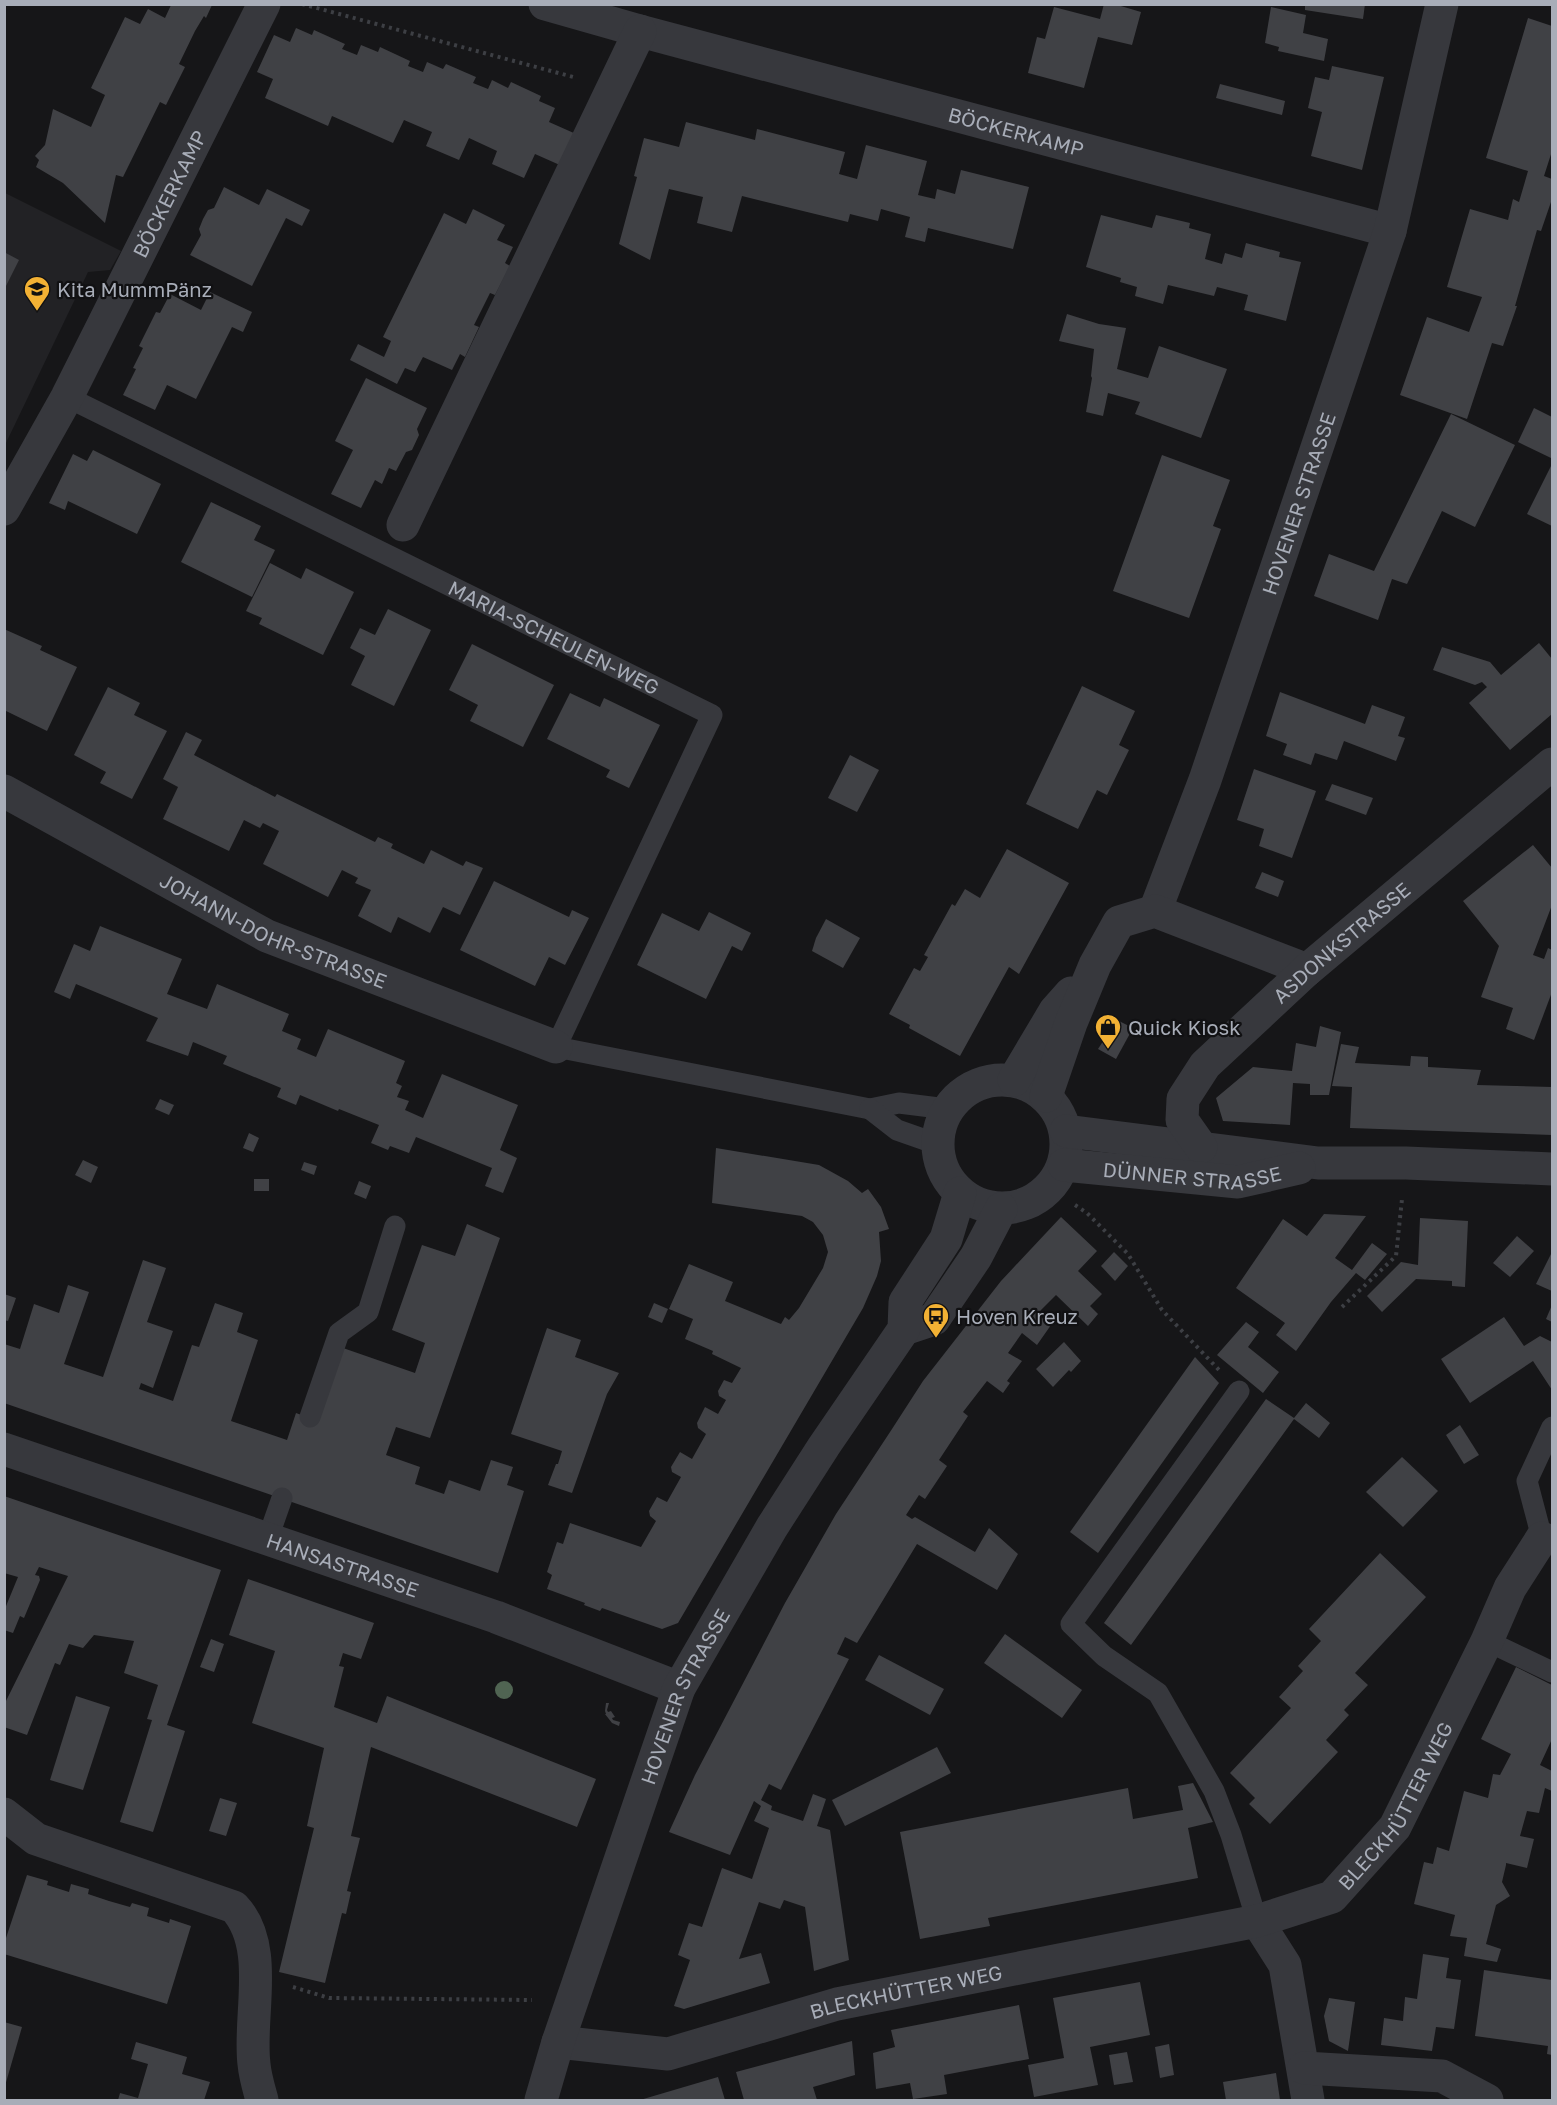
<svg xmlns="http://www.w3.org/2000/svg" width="1557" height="2105" font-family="'Golos Text',sans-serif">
<rect width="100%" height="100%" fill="#161618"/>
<polygon fill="#222225" points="5,193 121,251 110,270 88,272 5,445"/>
<g fill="#404145">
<polygon points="1104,4 1114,4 1141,12 1132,45 1098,37 1084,88 1028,73 1037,37 1045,39 1054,7 1100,19"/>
<polygon points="1305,4 1365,4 1363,19 1305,10"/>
<polygon points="171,5 212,5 206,18 204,16 195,31 179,64 185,67 166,105 160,102 123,177 116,175 105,223 63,183 36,167 39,160 35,156 45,145 53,109 91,127 105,95 91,88 125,17 140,24 148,9 165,18"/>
<polygon points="1271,7 1306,15 1303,33 1328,39 1324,61 1278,51 1279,47 1265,43"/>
<polygon points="1528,18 1552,26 1552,151 1544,176 1552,179 1552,199 1541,231 1537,230 1515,306 1517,306 1503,346 1492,343 1467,419 1400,395 1427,317 1469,332 1482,297 1447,287 1470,209 1508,220 1513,199 1519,202 1528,171 1486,158"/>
<polygon points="296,28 312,35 314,30 345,44 342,49 357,55 361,45 378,52 380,47 410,61 408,66 423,72 427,62 443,69 446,64 476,77 473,83 488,89 492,80 508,88 511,82 541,96 539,101 555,108 549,122 576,134 562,166 535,154 524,178 492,164 497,151 469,138 459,160 426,146 432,132 404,120 393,143 332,116 328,126 265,98 273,79 257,72 274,35 290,42"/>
<polygon points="1332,66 1384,77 1362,170 1311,156 1322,112 1308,108 1315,77 1329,80"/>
<polygon points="1220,84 1285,101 1282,115 1216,98"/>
<polygon points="686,122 755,140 757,129 845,152 839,174 857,179 866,145 927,161 918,195 935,199 937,189 955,194 961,170 1029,187 1013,249 928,228 925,242 905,237 910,217 881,209 878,221 850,214 848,222 742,196 732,232 697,223 703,197 669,189 650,260 619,244 637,177 634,176 644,138 679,147"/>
<polygon points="224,187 259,205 267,189 310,210 302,226 286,218 252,286 190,255 201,235 199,229 203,219 208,210 214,208"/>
<polygon points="473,209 505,225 497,240 513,247 505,263 510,266 495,295 490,293 474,325 479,327 465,357 460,354 452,370 423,357 415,372 405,368 397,384 350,360 358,344 384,357 391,341 383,337 444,213 466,224"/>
<polygon points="1101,215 1152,228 1156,215 1190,223 1189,228 1211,234 1205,259 1222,264 1225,253 1242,258 1246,243 1280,252 1279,257 1301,262 1286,321 1244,310 1248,295 1217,287 1214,296 1168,285 1163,304 1135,296 1137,287 1120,282 1121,278 1086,267"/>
<polygon points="4,252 19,260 4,290"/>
<polygon points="210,292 252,312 243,332 232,327 196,399 167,385 155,410 123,395 136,369 133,368 143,348 139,346 156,312 160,313 170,294 201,310"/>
<polygon points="1067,314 1099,324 1126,328 1117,369 1148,378 1159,346 1227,369 1201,438 1135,414 1140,402 1108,393 1103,416 1086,412 1092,378 1091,376 1094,349 1059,341"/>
<polygon points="366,378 427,408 417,429 419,435 412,450 406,452 396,471 389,468 382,484 375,480 361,508 331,494 353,450 335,441"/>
<polygon points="1534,408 1552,417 1551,458 1518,442"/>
<polygon points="1451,414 1515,445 1475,527 1442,511 1407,584 1392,579 1378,620 1314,596 1329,554 1374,571"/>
<polygon points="93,450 161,484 137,534 68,501 65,510 49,503 73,454 87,461"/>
<polygon points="1162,455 1230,480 1213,526 1221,529 1189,618 1113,591"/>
<polygon points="1552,464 1552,526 1527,514"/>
<polygon points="211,502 261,526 254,540 275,550 252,597 181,562"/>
<polygon points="270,563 301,579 306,568 354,592 323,655 259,624 262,618 246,611"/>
<polygon points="388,609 431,630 394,706 351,685 365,656 350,648 360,628 375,635"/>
<polygon points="4,629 42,646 40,650 77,667 47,731 4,710"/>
<polygon points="1539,643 1552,659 1552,714 1510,750 1469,703 1487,687 1482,682 1475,685 1433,670 1442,647 1490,662 1501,675"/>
<polygon points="472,644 554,685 523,747 470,721 478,705 449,690"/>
<polygon points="1082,686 1135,711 1119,745 1129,750 1107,795 1097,790 1078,829 1026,804"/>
<polygon points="108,687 140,703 134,715 167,731 132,799 100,783 106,772 74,755"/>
<polygon points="1280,692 1365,724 1372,705 1405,717 1398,736 1405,738 1396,761 1344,741 1337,760 1315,753 1311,765 1283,755 1287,744 1266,736"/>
<polygon points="570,693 600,707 604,698 660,725 629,788 606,777 610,770 547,739"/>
<polygon points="186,732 202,740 194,755 275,797 277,794 375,842 378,837 393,844 391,848 424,864 431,850 463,866 466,861 483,868 460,915 443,907 430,933 398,917 391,933 358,916 371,890 355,883 358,878 342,870 328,897 263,864 279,831 263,823 260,828 244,820 229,851 163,819 178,787 163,779"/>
<polygon points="850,755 879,770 857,812 828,798"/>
<polygon points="1254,769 1316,791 1292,858 1259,846 1264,829 1237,820"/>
<polygon points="1332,784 1373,798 1366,815 1325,800"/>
<polygon points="1533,845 1552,868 1552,905 1533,955 1544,959 1548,948 1552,950 1552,992 1534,1040 1506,1029 1513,1008 1481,997 1499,946 1463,901"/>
<polygon points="1007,849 1069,883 1019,974 1009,967 960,1056 909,1028 910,1025 889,1014 914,968 920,971 928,957 924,955 952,904 955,906 965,889 980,898"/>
<polygon points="1262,872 1284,881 1278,897 1255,888"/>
<polygon points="494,881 569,917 572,910 589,918 565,965 549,957 535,986 460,950"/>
<polygon points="709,912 751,933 742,951 732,946 706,999 637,965 662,913 699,931"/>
<polygon points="826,919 860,938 843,968 812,951 816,938"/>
<polygon points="100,926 182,959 167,994 207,1009 217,984 289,1014 282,1031 301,1039 297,1049 316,1057 328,1029 405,1061 396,1083 402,1086 397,1097 409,1101 405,1110 423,1118 442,1074 518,1105 500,1150 517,1158 503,1193 485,1186 492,1168 416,1137 409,1153 390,1146 388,1150 371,1143 379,1125 339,1109 338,1111 300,1095 296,1105 277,1097 281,1088 223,1064 227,1056 193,1042 188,1056 146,1041 158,1018 76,984 70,999 54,992 74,944 90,951"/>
<polygon points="1117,1020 1133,1028 1116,1059 1098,1049"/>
<polygon points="1320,1026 1341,1032 1329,1095 1310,1095 1310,1084 1293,1083 1290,1125 1223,1121 1216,1098 1253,1067 1292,1071 1296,1043 1316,1047"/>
<polygon points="1341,1044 1359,1047 1355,1063 1410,1066 1411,1056 1428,1057 1428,1067 1481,1070 1477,1085 1552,1087 1552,1135 1350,1128 1352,1087 1332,1086"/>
<polygon points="160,1099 174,1105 169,1115 155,1109"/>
<polygon points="249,1133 259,1138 253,1152 243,1148"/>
<polygon points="716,1148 819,1165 848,1181 862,1193 868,1189 881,1207 889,1229 879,1232 881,1261 877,1276 863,1308 678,1623 662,1629 602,1608 600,1611 584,1605 585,1603 547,1589 552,1575 547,1572 557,1542 563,1544 570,1523 641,1547 656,1521 650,1516 649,1511 657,1497 667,1502 681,1477 672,1472 671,1467 680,1452 692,1459 706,1434 698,1428 697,1423 705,1407 718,1414 726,1400 719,1396 718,1391 724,1380 732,1383 741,1368 712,1354 713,1351 685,1339 693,1319 669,1309 689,1264 733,1282 725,1301 781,1324 785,1317 789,1320 799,1308 823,1268 828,1252 823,1235 813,1222 802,1216 712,1203"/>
<polygon points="83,1160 98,1167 91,1183 75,1175"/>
<polygon points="304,1162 317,1166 314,1175 301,1170"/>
<rect x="254" y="1179" width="15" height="12"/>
<polygon points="359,1181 371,1186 366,1199 354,1194"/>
<polygon points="1324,1214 1366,1216 1335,1258 1352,1270 1372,1243 1387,1254 1365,1280 1356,1273 1331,1302 1296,1351 1276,1335 1285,1323 1236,1288 1283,1219 1307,1236"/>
<polygon points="1061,1217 1097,1251 1078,1271 1102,1294 1090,1306 1098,1314 1088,1326 1056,1295 1037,1314 1051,1325 1037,1345 1022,1333 1008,1353 1022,1361 1007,1381 1010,1383 1003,1393 987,1381 963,1412 968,1416 939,1460 947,1466 925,1499 919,1495 906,1515 912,1519 915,1517 975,1552 989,1528 1018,1554 997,1590 917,1544 857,1643 845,1637 837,1654 849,1659 781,1790 769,1784 761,1800 772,1806 771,1810 803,1821 813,1794 826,1799 817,1826 830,1830 849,1960 814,1971 805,1907 784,1900 780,1909 759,1902 739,1959 761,1953 770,1983 684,2009 674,2006 690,1960 678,1955 689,1923 702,1927 722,1868 752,1879 769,1828 754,1821 761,1806 754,1801 730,1855 669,1832 695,1775 785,1603 836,1514 892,1429 923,1381 1001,1281"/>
<polygon points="1420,1218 1468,1221 1465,1287 1452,1286 1452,1281 1416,1279 1382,1312 1367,1296 1401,1262 1418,1265"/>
<polygon points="467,1224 500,1238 430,1438 396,1427 386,1455 420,1467 415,1484 444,1494 449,1480 480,1491 491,1460 513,1467 507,1485 524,1491 498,1573 4,1403 4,1344 20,1349 34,1304 59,1313 68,1285 89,1292 64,1364 103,1377 143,1260 166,1268 147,1322 173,1331 153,1388 141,1383 139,1389 173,1401 192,1345 199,1347 215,1303 243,1313 237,1332 258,1340 231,1421 287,1440 296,1413 318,1421 343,1348 415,1373 425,1343 392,1330 422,1245 455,1256"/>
<polygon points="1517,1236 1534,1251 1510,1277 1493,1263"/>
<polygon points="1114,1252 1128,1266 1115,1281 1101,1266"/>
<polygon points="1552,1252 1552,1291 1536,1284"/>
<polygon points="4,1294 16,1298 8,1321 4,1320"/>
<polygon points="654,1303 668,1309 662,1323 648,1317"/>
<polygon points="1552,1305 1552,1322 1546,1319"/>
<polygon points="1504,1317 1524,1346 1540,1336 1552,1342 1552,1390 1533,1361 1470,1403 1441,1359"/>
<polygon points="1246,1322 1259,1332 1248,1347 1279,1372 1263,1393 1217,1355"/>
<polygon points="547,1328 581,1340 575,1357 619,1373 607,1394 572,1493 548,1485 556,1464 558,1464 562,1451 511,1434"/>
<polygon points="1064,1342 1081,1361 1071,1372 1069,1370 1053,1387 1036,1369"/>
<polygon points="1195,1357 1219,1383 1098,1553 1070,1532"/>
<polygon points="1266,1399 1294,1418 1306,1403 1330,1423 1319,1438 1294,1419 1131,1645 1104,1623"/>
<polygon points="1460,1425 1479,1455 1464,1464 1446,1435"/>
<polygon points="1402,1457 1438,1491 1403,1527 1366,1492"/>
<polygon points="4,1496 221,1570 167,1725 185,1731 153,1832 120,1822 152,1720 147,1719 158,1685 124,1673 134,1641 94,1635 83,1648 69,1644 60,1665 55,1663 27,1735 4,1727 4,1705 68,1576 39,1567 35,1575 39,1576 40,1580 24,1618 20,1616 13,1633 4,1630 4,1611 18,1577 4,1573"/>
<polygon points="1380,1553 1426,1597 1355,1673 1368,1685 1344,1710 1349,1715 1326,1740 1338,1752 1270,1824 1249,1804 1255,1798 1230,1773 1291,1708 1279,1697 1303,1671 1298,1666 1321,1641 1309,1629"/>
<polygon points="248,1579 374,1623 361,1659 343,1653 339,1666 344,1667 334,1707 377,1723 387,1696 596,1779 577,1827 371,1747 351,1836 360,1838 347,1891 351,1892 346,1914 342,1913 325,1983 279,1972 314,1828 307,1826 324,1748 252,1723 275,1651 229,1635"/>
<polygon points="1005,1634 1082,1690 1062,1718 984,1663"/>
<polygon points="211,1639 224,1644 214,1672 200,1667"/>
<polygon points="879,1655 944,1689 930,1715 865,1680"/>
<polygon points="1516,1667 1552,1685 1552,1739 1540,1765 1552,1771 1552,1791 1545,1788 1539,1813 1527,1811 1520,1836 1534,1839 1527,1868 1506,1863 1506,1865 1502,1882 1510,1896 1496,1905 1486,1944 1501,1949 1497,1962 1464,1956 1467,1938 1450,1936 1455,1915 1414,1904 1424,1862 1433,1864 1437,1847 1449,1851 1464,1791 1488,1798 1493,1774 1500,1775 1511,1754 1481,1739"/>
<polygon points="76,1696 110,1707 83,1790 50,1780"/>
<polygon points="606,1703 609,1703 607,1710 608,1712 611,1711 615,1717 612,1718 613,1720 620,1722 619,1726 612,1723 605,1714 606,1714 605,1711"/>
<polygon points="937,1747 951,1773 845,1826 832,1800"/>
<polygon points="1193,1783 1213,1822 1188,1828 1198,1878 988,1918 990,1926 920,1939 900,1832 1128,1788 1133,1819 1183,1810 1178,1786"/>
<polygon points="220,1798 237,1803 226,1836 209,1831"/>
<polygon points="27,1875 48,1881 47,1885 69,1892 71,1884 89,1889 88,1894 109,1901 130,1907 132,1903 149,1908 147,1916 169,1923 170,1919 191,1926 167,2004 4,1954 4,1944"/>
<polygon points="1423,1954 1449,1958 1446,1978 1461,1980 1454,2029 1436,2027 1432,2051 1381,2045 1384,2018 1403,2021 1405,1997 1417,1999"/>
<polygon points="1484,1970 1552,1980 1552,2055 1547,2054 1548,2046 1475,2036"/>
<polygon points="1140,1982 1150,2035 1090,2047 1098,2085 1034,2097 1028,2065 1064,2058 1053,1998"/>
<polygon points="1329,1998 1355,2002 1348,2051 1329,2041 1324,2016"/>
<polygon points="1019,2005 1029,2059 944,2075 947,2094 913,2099 910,2083 876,2089 873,2053 895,2047 891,2030"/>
<polygon points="4,2022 22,2027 5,2086 4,2086"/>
<polygon points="852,2041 855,2075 813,2087 817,2100 744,2100 736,2072"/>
<polygon points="136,2042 187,2057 182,2074 210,2082 204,2100 118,2100 120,2093 138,2098 148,2064 131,2059"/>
<polygon points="1169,2044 1174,2075 1160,2078 1155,2047"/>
<polygon points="1127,2052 1133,2082 1114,2085 1109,2055"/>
<polygon points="1276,2073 1280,2100 1226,2100 1223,2082"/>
<polygon points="718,2077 725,2100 640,2100"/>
</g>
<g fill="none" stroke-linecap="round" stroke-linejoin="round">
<g stroke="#3d3f44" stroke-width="4" stroke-dasharray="3 4.5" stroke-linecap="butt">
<polyline points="302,4 577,78"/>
<polyline points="1075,1205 1087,1213 1128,1254 1162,1310 1219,1370"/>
<polyline points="1342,1307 1396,1256 1402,1199"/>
<polyline points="293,1987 329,1998 532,2000"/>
</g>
<g stroke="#37383d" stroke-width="21">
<path id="s1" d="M67,397L712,715L556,1047L870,1109L899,1103L947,1109"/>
<polyline points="870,1109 897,1130 937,1144"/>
<polyline points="1239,1391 1071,1624 1104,1656 1158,1693 1214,1791 1231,1835 1257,1921"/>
<polyline points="310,1417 339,1333 368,1312 395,1226"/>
<polyline points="1552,1427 1527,1481 1542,1538 1552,1539"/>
<polyline points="268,1538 282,1498"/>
<polyline points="1487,1641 1552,1672"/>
</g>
<g stroke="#37383d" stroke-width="33">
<path id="s2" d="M545,4L640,31L1390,231"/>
<path id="s3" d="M4,509L67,397L264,4"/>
<polyline points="403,525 640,31"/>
<path id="s4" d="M4,791L267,936L556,1047"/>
<path id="s5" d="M1155,911L1205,780L1390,231L1442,4"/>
<path d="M4,1814L36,1839L234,1907C271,1946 248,2016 254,2064C255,2076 259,2089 262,2100"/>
<polyline points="1257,1921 1285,1965 1308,2100"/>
<path id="s6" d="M558,2042L668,2054L837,2004L1257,1921L1332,1897L1395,1827L1487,1641L1510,1588L1542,1538"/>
<polyline points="1304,2068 1442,2076 1487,2100"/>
</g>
<g stroke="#37383d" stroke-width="33">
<circle cx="1002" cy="1144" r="64"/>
<polyline points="1014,1080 1055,1011 1071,993"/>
<polyline points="1046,1096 1071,1023 1095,965 1119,922 1155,911 1307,970"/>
<polyline points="1066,1131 1318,1163 1406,1163 1552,1169"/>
<path id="s7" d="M1201,1147L1182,1120L1183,1099L1205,1065L1307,970L1552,764"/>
<path id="s8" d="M1064,1165L1238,1182L1299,1168"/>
<polyline points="904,1329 934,1319 976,1257 1001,1209"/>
<path id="s9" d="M4,1449L496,1617L679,1688"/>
<path id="s10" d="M541,2100L558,2042L679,1688L772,1527L824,1446L904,1329L905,1302L946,1239L960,1193"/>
</g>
</g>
<circle fill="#506452" cx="504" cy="1690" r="9"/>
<defs>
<g id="school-pin" transform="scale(1.35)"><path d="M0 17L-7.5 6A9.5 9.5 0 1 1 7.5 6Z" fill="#f2b134" stroke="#111113"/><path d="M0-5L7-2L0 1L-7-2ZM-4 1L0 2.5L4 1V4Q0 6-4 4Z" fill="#111"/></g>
<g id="shop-pin" transform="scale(1.35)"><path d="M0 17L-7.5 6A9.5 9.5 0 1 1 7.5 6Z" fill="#f2b134" stroke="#111113"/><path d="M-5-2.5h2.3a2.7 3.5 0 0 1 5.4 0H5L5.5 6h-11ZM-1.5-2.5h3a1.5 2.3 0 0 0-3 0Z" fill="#111"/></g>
<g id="bus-pin" transform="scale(1.35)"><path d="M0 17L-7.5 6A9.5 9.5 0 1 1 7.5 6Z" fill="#f2b134" stroke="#111113"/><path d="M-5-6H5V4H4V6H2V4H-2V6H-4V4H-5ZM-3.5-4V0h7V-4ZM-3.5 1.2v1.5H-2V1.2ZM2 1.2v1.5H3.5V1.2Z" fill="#111"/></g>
</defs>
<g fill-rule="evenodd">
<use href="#school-pin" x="37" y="289"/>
<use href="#shop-pin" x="1108" y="1027"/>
<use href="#bus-pin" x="936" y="1316"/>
</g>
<g text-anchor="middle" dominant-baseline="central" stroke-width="4.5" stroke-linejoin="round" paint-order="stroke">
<g font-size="20" fill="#a8adb8" stroke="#111113">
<text stroke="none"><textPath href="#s2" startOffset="488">BÖCKERKAMP</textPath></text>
<text stroke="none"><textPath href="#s3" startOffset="356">BÖCKERKAMP</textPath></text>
<text stroke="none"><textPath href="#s5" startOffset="432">HOVENER STRASSE</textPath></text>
<text stroke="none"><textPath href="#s1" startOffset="543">MARIA-SCHEULEN-WEG</textPath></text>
<text stroke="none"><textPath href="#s4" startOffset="304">JOHANN-DOHR-STRASSE</textPath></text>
<text stroke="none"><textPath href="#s7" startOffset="278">ASDONKSTRASSE</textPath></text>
<text stroke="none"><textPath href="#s8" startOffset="129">DÜNNER STRASSE</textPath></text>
<text stroke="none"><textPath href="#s9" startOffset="358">HANSASTRASSE</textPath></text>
<text stroke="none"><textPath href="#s10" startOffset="429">HOVENER STRASSE</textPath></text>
<text stroke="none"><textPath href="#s6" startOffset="906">BLECKHÜTTER WEG</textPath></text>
<text stroke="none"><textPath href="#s6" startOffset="357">BLECKHÜTTER WEG</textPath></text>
</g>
<g font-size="20" fill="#a8adb8" stroke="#111113" text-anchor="start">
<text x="57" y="289">Kita MummPänz</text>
<text x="1128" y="1027">Quick Kiosk</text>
<text x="956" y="1316">Hoven Kreuz</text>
</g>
</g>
<rect width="1557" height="2105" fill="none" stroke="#a8adb8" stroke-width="12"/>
</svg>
